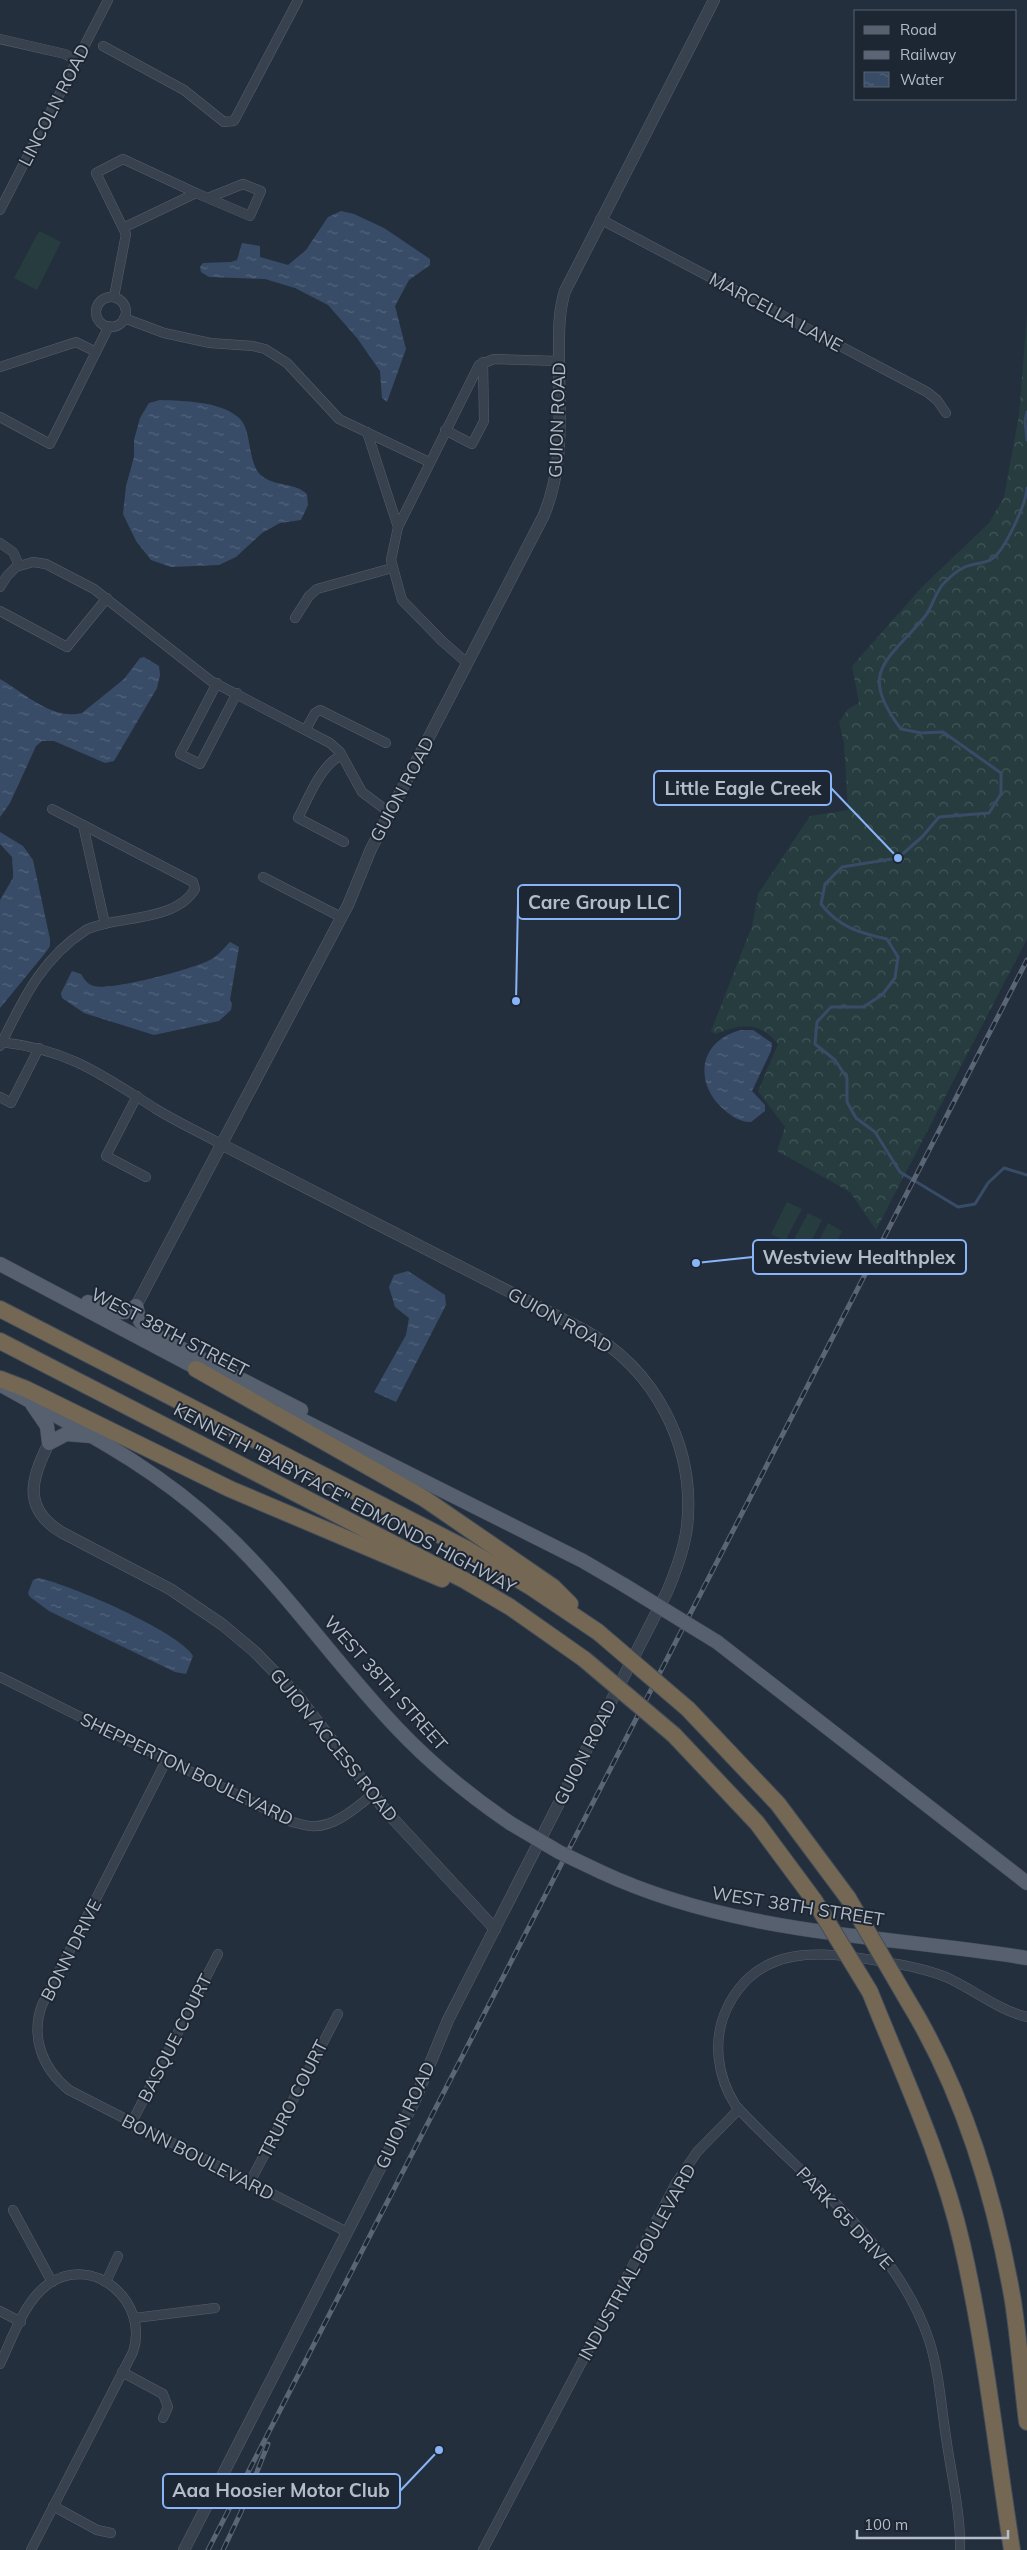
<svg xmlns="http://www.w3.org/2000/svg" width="1027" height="2550" font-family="Mulish,sans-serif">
<defs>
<pattern id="forest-crowns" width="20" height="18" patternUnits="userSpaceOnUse" patternTransform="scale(1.25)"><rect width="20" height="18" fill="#263c3f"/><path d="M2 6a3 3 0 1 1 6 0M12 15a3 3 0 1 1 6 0" fill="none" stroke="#435659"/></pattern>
<pattern id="water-ripples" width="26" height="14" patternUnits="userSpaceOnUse" patternTransform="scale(1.25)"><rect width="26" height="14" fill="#394c67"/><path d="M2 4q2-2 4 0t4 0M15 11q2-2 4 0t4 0" fill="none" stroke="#53647b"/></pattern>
</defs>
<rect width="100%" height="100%" fill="#242f3e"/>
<path fill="url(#forest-crowns)" d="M1027,315V939L876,1230L850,1192L777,1151L785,1127L758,1091L778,1044C759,1020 741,1024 715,1034L711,1031L752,926L758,894L810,816L848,810L844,743L839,722L848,709L859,703L852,666L923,586L989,523L1004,497L1019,415Z"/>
<g fill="#263c3f">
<polygon points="39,231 61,242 37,290 14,278"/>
<polygon points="787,1202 802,1209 785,1241 771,1234"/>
<polygon points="808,1213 822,1220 806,1252 791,1245"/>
<polygon points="828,1223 842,1231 826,1263 811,1255"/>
</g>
<g fill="url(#water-ripples)">
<polygon points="341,211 354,214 384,228 430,259 430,265 409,280 395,306 406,349 387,402 382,398 380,371 357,338 328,305 295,288 265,279 209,277 201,272 200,267 203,263 231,262 237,260 242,243 260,246 260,257 288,265 306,250 328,217"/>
<path d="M160,400C183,401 219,401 238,417C247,424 248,438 250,448C252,458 254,470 262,476C276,487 294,482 307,494L308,505L301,520L280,523L262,533L236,557L219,565L171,567L151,560L136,541L123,514L126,486L134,457V440L140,418L149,403Z"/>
<path d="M144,657L159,666L160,675L157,688L114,761L105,763L54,741H42L36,746L10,803L0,817V679C23,692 53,721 82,713L124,679L140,658Z"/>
<polygon points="0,832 23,846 33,860 50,939 50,946 46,952 0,1008 0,900 13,878 13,872 12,857 0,844"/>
<path d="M230,942L239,947L230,1000L232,1004L231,1010L219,1021L154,1035L84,1013L62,998L61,993L72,971L81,974C85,980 87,984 94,986C111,991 193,969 210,960C218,956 224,948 230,942Z"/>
<path d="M741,1030H753L772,1043L771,1051L752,1091L765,1105V1111L751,1122C738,1122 730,1115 721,1107C693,1079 701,1040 741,1030Z"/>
<polygon points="408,1271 445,1295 446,1305 396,1402 374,1392 406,1335 409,1318 395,1307 389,1287 394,1275"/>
<path d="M39,1578C70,1585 178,1631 193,1656L186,1674L175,1672L49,1611L30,1597L28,1593L33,1580Z"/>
</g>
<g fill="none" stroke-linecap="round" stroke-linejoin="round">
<g stroke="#394c67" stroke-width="3">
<polyline points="1027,412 1025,421 1027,440"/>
<path d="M1027,488C1026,504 1005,550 992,559C985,564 972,563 963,568C957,571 950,577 945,582C936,590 933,605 926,615C889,661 856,670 901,729L921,733L943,732L1001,773V794L989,813L939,817L922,837L898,858L842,867L825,884L821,904C839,927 859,933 887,939L898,957L895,978L882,995L863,1007H831L817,1022L815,1044L835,1060L847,1078V1102L856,1118L875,1132L900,1172L958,1207L975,1204L988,1183L1004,1168L1027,1175"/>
</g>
<g stroke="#565f6c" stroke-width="10">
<g id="minor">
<polyline points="0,39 65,54 77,61"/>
<polyline points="103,46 184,90 224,122 234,121 298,0"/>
<polyline points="0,210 108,0"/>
<polyline points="600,219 927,392 937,400 946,413"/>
<polyline points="123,228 196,193 250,216 261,191 243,184 208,198"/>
<polyline points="114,297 126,234 96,173 123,159 196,193"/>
<circle cx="111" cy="312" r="15"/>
<polyline points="124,318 164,333 210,343 253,346 265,349 287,363 339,419 429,462"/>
<polyline points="96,352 109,326"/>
<polyline points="0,367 76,342 96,352 50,444 0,417"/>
<polyline points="445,430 472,444 484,421 483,362"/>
<polyline points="367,432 398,527 391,560 402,600 442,641 467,663"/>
<polyline points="398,527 479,365 494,359 559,361"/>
<polyline points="0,543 13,552 19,565"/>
<polyline points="0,587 7,576 16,567 33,562 46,564 94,589 211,681 330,743 340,752 362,792 390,813"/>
<polyline points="0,611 67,647 107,598"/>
<polyline points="295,618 309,596 317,589 392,568"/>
<polyline points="217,683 180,754 200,764 237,693"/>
<polyline points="306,729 315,713 320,710 386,743"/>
<path d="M341,755C319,768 310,795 298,818L344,842"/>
<polyline points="52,809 83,825 105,924"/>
<polyline points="263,877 341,917"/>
<path d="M0,1042C67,1049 101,1074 156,1109C177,1122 199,1132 221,1144"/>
<path d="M0,1046C23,1000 41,959 86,930C92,926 101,925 108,923C137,917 179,916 195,889L193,882L83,825"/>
<polyline points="137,1096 106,1156 146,1177"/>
<polyline points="0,1097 11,1103 39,1048"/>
<path d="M0,1677L292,1822C298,1823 305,1826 311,1826C334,1828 357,1807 373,1794"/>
<path d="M166,1761L42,2005C30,2038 43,2069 69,2090L347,2232"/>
<polyline points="132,2122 218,1954"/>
<polyline points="249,2184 338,2014"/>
<polyline points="13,2210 52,2282"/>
<polyline points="106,2282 118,2256"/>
<polyline points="0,2311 21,2322"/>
<polyline points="135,2318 215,2308"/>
<path d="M0,2364C12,2339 24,2302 47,2285C92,2252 150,2301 133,2352L31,2550"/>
<polyline points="122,2372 163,2394 168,2407 163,2418"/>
<polyline points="53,2506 97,2530 111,2533"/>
<polyline points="483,2550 676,2183 697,2152 739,2109"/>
<path d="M960,2550C961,2513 951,2474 946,2437C941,2405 939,2371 929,2340C896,2241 804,2180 736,2106C717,2077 712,2040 727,2008C758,1944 820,1951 879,1961C902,1965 924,1968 946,1977C973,1989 998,2010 1027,2017"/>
</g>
</g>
<g stroke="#565f6c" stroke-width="12">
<g id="tertiary">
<path d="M136,1306L348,905L371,849L543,517C565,467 559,413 559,359C559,336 558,313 565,291L714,0"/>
<path d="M49,1443C31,1478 22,1508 61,1532L170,1589L223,1625L255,1652L297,1695L386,1811L495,1929"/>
<path d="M184,2550L415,2100L448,2020L667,1592C676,1571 684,1550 687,1527C696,1447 655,1368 584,1330L221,1144"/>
</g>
</g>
<g stroke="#414a57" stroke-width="15">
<g id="primary">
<polyline points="0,1264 206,1373"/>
<path d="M88,1302C102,1307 123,1320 136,1306"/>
<polyline points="136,1306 140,1321 153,1334 301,1410"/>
<path d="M1,1385C81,1430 154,1466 222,1530C286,1590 336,1664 397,1728C431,1764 469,1795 510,1823"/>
<polyline points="32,1404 47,1426 49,1443 66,1434 91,1436"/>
<polyline points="284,1411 583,1561 624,1585"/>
<polyline points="717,1642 1027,1883"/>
<path d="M601,1872C736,1935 883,1935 1027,1958"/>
</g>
</g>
<g stroke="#434c59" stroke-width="18">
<g id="motorway">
<polyline points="0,1309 465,1548 531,1587 598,1632"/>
<polyline points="0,1341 466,1581 510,1607 584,1659"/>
<polyline points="196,1369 425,1499 553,1587 570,1604"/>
<polyline points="0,1379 26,1389 230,1489 442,1579"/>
<polyline points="688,1709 778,1804 848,1898"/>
<polyline points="674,1735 757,1823 814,1900"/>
<path d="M870,1992C903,2075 942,2157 962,2244C985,2344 996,2448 1012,2550"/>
<path d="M908,2001C963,2091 995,2197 1013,2301C1019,2341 1022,2382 1027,2422"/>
</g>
</g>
<use href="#minor" stroke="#38414e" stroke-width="9"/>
<use href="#tertiary" stroke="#38414e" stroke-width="11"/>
<use href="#primary" stroke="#56606e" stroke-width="14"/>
<use href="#motorway" stroke="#746855" stroke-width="16"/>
<g stroke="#5a6575" stroke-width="5">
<g id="rail">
<polyline points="208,2550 1027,960"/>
<polyline points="223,2550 241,2512 268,2444"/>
</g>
</g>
<use href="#rail" stroke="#1d2633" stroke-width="3" stroke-dasharray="9" stroke-linecap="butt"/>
<g stroke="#414a57" stroke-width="15" stroke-linecap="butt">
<g id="primary-bridge">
<polyline points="624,1585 717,1642"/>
<polyline points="510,1823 559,1852 601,1872"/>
</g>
</g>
<g stroke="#434c59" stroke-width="18" stroke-linecap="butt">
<g id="motorway-bridge">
<polyline points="598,1632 688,1709"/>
<polyline points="584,1659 674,1735"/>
<polyline points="848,1898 908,2001"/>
<polyline points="814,1900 870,1992"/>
</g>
</g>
<use href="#primary-bridge" stroke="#56606e" stroke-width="14"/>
<use href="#motorway-bridge" stroke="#746855" stroke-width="16"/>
</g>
<g text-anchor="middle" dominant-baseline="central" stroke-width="4" stroke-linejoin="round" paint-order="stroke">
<g font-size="18" fill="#b4bcc9" stroke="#1d2633">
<text transform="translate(54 105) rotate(-63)">LINCOLN ROAD</text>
<text transform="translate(776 312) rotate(28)">MARCELLA LANE</text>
<text transform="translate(557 420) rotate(-88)">GUION ROAD</text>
<text transform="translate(402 789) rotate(-62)">GUION ROAD</text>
<text transform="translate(560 1320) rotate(29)">GUION ROAD</text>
<text transform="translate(170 1332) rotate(27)">WEST 38TH STREET</text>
<text transform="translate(345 1498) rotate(28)">KENNETH "BABYFACE" EDMONDS HIGHWAY</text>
<text transform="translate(386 1683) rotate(48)">WEST 38TH STREET</text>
<text transform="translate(334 1745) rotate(51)">GUION ACCESS ROAD</text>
<text transform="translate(585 1752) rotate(-63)">GUION ROAD</text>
<text transform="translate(187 1769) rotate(26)">SHEPPERTON BOULEVARD</text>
<text transform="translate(798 1906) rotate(9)">WEST 38TH STREET</text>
<text transform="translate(71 1950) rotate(-63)">BONN DRIVE</text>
<text transform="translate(175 2038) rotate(-63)">BASQUE COURT</text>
<text transform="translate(293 2099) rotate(-63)">TRURO COURT</text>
<text transform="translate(405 2115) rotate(-65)">GUION ROAD</text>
<text transform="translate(198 2157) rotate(27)">BONN BOULEVARD</text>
<text transform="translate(845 2218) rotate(47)">PARK 65 DRIVE</text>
<text transform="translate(637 2262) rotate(-61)">INDUSTRIAL BOULEVARD</text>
</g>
</g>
<path fill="none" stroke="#8ab4f8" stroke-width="2" d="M898 858L831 788M516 1001L518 902M696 1263L753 1257M439 2450L400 2491"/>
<g fill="#8ab4f8" stroke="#1d2633" stroke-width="2">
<circle cx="898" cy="858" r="5"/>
<circle cx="516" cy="1001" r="5"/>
<circle cx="696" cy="1263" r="5"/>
<circle cx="439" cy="2450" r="5"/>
</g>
<g fill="#1d2633" stroke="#8ab4f8" stroke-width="2">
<rect x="654" y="771" width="177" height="34" rx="5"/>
<rect x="518" y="885" width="162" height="34" rx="5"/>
<rect x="753" y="1240" width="213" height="34" rx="5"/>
<rect x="163" y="2474" width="237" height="34" rx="5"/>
</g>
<g font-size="19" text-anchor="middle" font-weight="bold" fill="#b4bcc9">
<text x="743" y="795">Little Eagle Creek</text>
<text x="599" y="909">Care Group LLC</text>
<text x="859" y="1264">Westview Healthplex</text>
<text x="281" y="2497">Aaa Hoosier Motor Club</text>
</g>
<rect x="854" y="10" width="162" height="90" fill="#1d2633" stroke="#59626f"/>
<rect x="864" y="26" width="25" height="8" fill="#56606e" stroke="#59626f"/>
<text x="900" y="35" font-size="15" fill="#b4bcc9">Road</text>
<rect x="864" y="51" width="25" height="8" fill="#5a6575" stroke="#59626f"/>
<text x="900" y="60" font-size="15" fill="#b4bcc9">Railway</text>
<rect x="864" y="72" width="25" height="15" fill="url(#water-ripples)" stroke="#59626f"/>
<text x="900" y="85" font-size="15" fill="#b4bcc9">Water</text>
<path d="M857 2530v8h151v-8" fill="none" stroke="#b4bcc9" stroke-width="2.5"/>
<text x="864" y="2530" font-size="15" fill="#b4bcc9" stroke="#1d2633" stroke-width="4" paint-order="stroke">100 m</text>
</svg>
